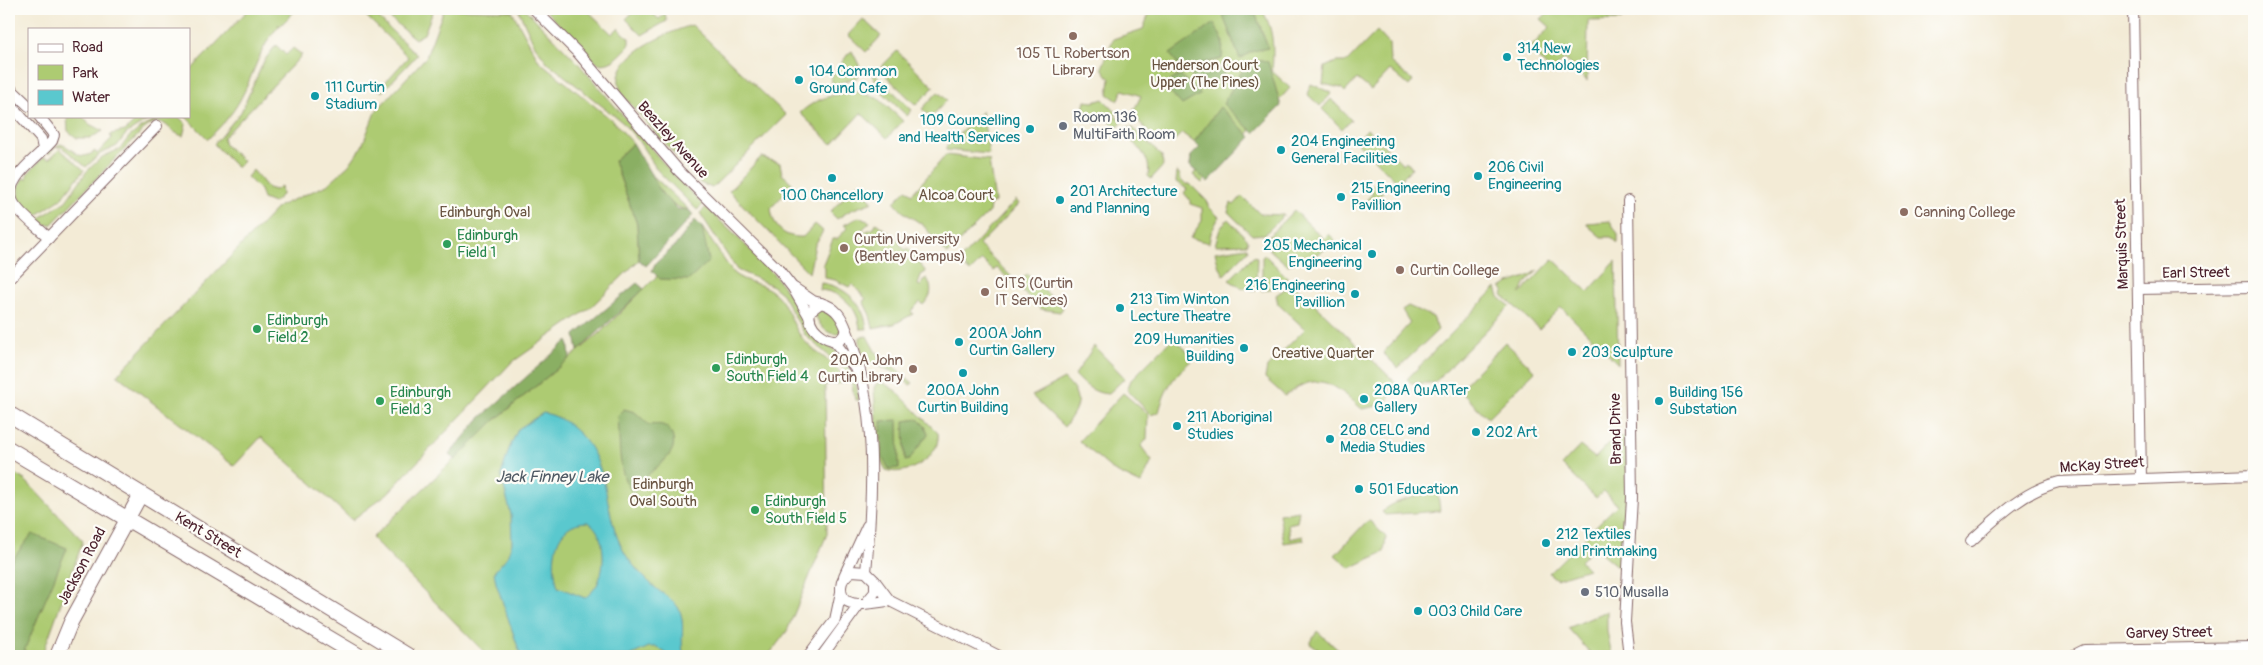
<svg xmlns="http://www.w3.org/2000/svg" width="2263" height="665" font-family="Pangolin,sans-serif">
<rect width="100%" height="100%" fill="#fdfcf7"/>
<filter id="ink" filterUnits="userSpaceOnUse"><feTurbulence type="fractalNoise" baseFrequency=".02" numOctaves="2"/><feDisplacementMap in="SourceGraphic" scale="10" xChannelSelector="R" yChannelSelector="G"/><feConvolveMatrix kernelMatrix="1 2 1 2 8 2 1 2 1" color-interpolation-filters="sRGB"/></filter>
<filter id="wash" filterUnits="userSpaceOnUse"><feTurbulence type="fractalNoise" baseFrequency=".0096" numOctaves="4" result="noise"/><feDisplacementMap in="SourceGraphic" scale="20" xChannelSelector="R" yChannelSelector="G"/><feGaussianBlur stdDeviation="1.12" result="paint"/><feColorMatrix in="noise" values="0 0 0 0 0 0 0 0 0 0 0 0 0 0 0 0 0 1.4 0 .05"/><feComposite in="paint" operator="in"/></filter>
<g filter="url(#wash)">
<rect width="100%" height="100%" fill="#f3ebd6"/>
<g fill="#adcb72" stroke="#7c754e">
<path d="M249,9H297L280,26L278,24L279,26C259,47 254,75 240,100C232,115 220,127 208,139L185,116H189V72Z"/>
<polygon points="369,9 417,55 382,92 375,86 378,83 382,86 408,57 364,14"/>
<polygon points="379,9 434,9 424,34 415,39"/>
<polygon points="444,9 512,11 539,61 613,121 633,143 614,161 637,224 639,260 590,308 511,363 388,493 352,520 261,437 234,466 117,375 279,206 327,185 349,165 362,146 375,112 426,57"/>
<polygon points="518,9 525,9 578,63 672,173 703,205 697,210 658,171 638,140 622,122 547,62 534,44"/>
<path d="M544,9H586L612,34L618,28L629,38V46C620,55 611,67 597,63Z"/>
<polygon points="628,9 647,9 659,19 665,14 667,21 642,35 626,19 632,13"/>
<path d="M1151,9H1261C1274,27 1274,50 1272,71L1290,88L1202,183L1193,175L1196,171L1190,166L1191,156L1200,147L1182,133L1174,141L1159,143L1132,114L1141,96L1123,90L1118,101L1108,94L1110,79L1102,68L1113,39L1143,29Z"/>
<polygon points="1551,9 1621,9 1621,20 1588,21 1587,81 1564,59 1552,72 1529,49 1550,27 1541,19"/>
<polygon points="863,19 881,36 866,52 848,35"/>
<path d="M692,25L786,115L712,188L700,183L624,97C600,59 664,34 692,25Z"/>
<polygon points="1377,31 1389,44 1390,62 1413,81 1409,86 1390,70 1371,90 1357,79 1345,92 1341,88 1323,84 1325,67 1336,62 1347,62"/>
<polygon points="276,45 286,55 293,48 302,55 223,138 225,145 243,161 237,168 214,144 241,112 264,61"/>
<polygon points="852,51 859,65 858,77 834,85 830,79 848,54"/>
<polygon points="897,51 934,87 916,105 879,69"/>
<polygon points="875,74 912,110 907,116 882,92 873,76"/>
<polygon points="1311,84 1332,93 1320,106 1307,94"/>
<path d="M856,91L879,99L903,121L887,138L861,113L832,144L800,113C816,98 834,94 856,91Z"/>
<polygon points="938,92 947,100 931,117 922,109"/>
<polygon points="1103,99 1117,113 1115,116 1123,122 1117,128 1105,116 1098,124 1082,113 1085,101 1094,102"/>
<polygon points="1331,99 1351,120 1342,129 1322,109"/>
<polygon points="982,111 989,154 946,150 946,147"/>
<polygon points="67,116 82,116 89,124 103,131 90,138 77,138 68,131"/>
<path d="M140,116H154L126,134L117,146L100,154L86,167L62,147H56L49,154L48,152L60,144C74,147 79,164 95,151L97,154L112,138L110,136L111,134L125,131Z"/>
<path d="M164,116H178L186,124L183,136C165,131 166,112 144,129L52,224L46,225L40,221V218L66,201L87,171L102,157L120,149L129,137L144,126Z"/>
<path d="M1128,128H1133L1162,156L1163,166L1151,179L1148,176C1152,156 1136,146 1123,133Z"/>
<polygon points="1367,129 1403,164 1406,161 1412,168 1399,181 1399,178 1396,181 1357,142"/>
<polygon points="60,149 84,170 61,199 37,215 33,215 19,200 18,188 23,178 27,179 27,174 44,157 49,159"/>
<polygon points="946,155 989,160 995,202 990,205 989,212 947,254 923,225 902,211 894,202 907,189 912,194"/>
<path d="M761,157L780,163L782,174L793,184L771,208C773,227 783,238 803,237L815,224L823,231L815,245L809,273L729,191Z"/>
<polygon points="253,170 268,188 275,190 281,186 282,195 273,203 263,199 260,190 247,177"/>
<polygon points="1177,171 1180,175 1180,179 1185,184 1190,184 1207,201 1208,206 1219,217 1211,233 1209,243 1190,238 1202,221 1202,208 1190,204 1190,200 1184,193 1187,189 1176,182"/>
<path d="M650,173L689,210C667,207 660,191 650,173Z"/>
<polygon points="1380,178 1388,186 1368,207 1364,203 1373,193 1369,189"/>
<polygon points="858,183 873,202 851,210 837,219 830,212"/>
<polygon points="1242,196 1260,214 1284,215 1265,234 1252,235 1228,212 1231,203 1234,205"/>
<polygon points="1016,200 1019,204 979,245 1018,283 1027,274 1063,308 1060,312 1041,309 997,268 993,271 982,260 970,272 959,261"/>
<path d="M706,207C729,230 753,251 774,275C787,289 796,307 808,322C830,351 855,358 859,400H855L852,385L845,370L805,335L782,294L771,285L737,270L700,213Z"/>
<path d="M1294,210L1324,239L1329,234L1336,241C1322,254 1305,260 1287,265L1270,250L1269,236Z"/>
<path d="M859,217L870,222L862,230L864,232L874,228L876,223L901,242L900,244L905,250L908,248L926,272L921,275L918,285L921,286L923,280L927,278C933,290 932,295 923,305L920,302L911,311L913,314L894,324L873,328L870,315L863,301L866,299L852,284L849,287L835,280L825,278V267L823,266V264L833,239H837L847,228L844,225Z"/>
<polygon points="1228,219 1248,240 1247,244 1215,245 1220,229"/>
<polygon points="1610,221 1618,234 1618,243 1611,237 1601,237 1587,225 1587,223"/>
<path d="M702,227L733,273C745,283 760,282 772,291C788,302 791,325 803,339C817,357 838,361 846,383L825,385L827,534L787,631L768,656H488L372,538L495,420L599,334L679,254Z"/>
<polygon points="1247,247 1248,251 1224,275 1218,264 1215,252"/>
<polygon points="1265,255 1288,278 1273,288 1262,291 1262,257"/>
<polygon points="1253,256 1257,257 1256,291 1240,287 1229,280"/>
<path d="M1553,259L1588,292L1616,261L1618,364L1561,307L1539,329L1502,295L1504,290L1501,288C1512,279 1527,280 1538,270L1526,283L1520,294Z"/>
<path d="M821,283C845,286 865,304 867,329H860C858,307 842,292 820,290Z"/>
<path d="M1293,283L1396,383V389L1383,405L1362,409C1334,384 1319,369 1285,396L1265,378L1267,367L1305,329L1278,304L1276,295Z"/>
<polygon points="1496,288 1499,297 1510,306 1434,383 1411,383 1407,379"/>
<polygon points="1408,306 1433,317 1438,330 1398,368 1383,353 1410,323 1402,310"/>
<path d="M819,310C830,311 836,319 841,329L839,334C826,335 819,325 815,314Z"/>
<path d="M867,336L875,351L913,383L910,385C904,380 898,375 891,371C871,363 859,364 860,337Z"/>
<path d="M1172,339H1175L1194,358C1174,376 1166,386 1159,412L1151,415L1127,390L1131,380Z"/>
<polygon points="1505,342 1535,371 1488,418 1459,390"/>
<path d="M1094,346L1125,378L1108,394C1093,393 1085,385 1075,375Z"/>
<path d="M1064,379C1084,397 1079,407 1064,427L1032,396Z"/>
<path d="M882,382L896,391L938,433C942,456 907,478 886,470L878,456L874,388L876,384Z"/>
<polygon points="1123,393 1148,414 1147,439 1141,446 1152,461 1141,484 1114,471 1079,441"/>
<polygon points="1615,437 1627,437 1629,504 1624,572 1594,547 1580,561 1588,569 1556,579 1549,573 1617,505 1604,491 1596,498 1562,465 1580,446 1595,458"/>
<polygon points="9,471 25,480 83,541 42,656 9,656"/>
<path d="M1437,485L1440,511L1385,515L1382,512C1398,496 1419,501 1437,485Z"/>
<polygon points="1299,511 1297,522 1288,524 1290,539 1303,536 1304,540 1284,543 1279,514"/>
<polygon points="1370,521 1386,537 1384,552 1350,568 1335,555 1366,522"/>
<polygon points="1607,611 1607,631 1612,656 1593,656 1568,628"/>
<polygon points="1317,631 1345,656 1329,656 1310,644"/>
</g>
<g fill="#8aaf64" stroke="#6a6748">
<polygon points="1236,9 1244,9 1246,13 1256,15 1268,48 1253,51 1240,59 1223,16"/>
<polygon points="1214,23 1223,41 1222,59 1181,68 1170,54"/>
<polygon points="1262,60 1268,62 1281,106 1254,133 1223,104 1245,66"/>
<polygon points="1221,67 1225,72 1221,78 1205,89 1189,74"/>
<polygon points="1180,75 1201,94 1182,105 1164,85"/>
<polygon points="1220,107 1251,137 1208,182 1190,166 1191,156 1200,147 1194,142"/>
<polygon points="633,143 662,194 677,209 689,210 693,215 646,266 639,260 637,224 614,161"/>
<polygon points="695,220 702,227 709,261 689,280 660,279 652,271 656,263 675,246"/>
<polygon points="637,283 644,289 578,351 575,335"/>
<polygon points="568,340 570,358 495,420 455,460 449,455 479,419"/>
<path d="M624,409L635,412L649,425C657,424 665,423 670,431C682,452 661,462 648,475C642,482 642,486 633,492C617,479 620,437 618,416Z"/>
<polygon points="918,419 925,426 928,434 909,460 905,461 904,421"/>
<polygon points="898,420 899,468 889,469 882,457 881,421"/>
<polygon points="32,534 67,548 22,656 9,656 9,564"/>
</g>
<path fill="#5ac8ce" stroke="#52747c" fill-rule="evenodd" d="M543,413C556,415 563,420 573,428C611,459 602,505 621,546C629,563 644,578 658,590C665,595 673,600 678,607C687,622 679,641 684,656H670L657,647H649L629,656H521L496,583L494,572L507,557L512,543L511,515L501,475L509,449L518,429ZM588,522C605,531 606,564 599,580C597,587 591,593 585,598L558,587C550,561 553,522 588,522Z"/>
</g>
<g filter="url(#ink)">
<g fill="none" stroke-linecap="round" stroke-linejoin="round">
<g stroke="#856667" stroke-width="12">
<g id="street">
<polyline points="534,9 579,54 679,171 779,270 793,288 809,316"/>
<polyline points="2133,9 2141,478"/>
<polyline points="9,87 29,106"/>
<polyline points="9,103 41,139 43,149"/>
<path d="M39,116L54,135L52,141C40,156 1,180 13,202C20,215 38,227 49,238"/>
<polyline points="1628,201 1632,498 1625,622 1629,656"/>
<polyline points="9,279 157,126"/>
<polyline points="794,288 813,301 821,303"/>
<polyline points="2138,289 2254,287"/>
<path d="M821,303C836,307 842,317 847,331L840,340C825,342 806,327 810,311Z"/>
<path d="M847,331C878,406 873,492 866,572"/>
<polyline points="834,341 861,376"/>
<path d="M1971,541C1998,516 2024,491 2059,482L2254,475"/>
<polyline points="844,576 867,526"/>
<polyline points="875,581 890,601 999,656"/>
<path d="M865,604L875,592V581L866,572L852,571C846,575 841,580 841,587C840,614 876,601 890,601"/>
<polyline points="808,656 835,620 841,592"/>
<polyline points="822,656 859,605"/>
<polyline points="2072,656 2084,650 2254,647"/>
</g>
</g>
<g stroke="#856667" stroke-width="16">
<polyline id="secondary" points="57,656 71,622 141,494"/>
</g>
<g stroke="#856667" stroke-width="17">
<g id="primary">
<polyline points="9,414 408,656"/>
<polyline points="9,449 359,656"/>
</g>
</g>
<use href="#street" stroke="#fff" stroke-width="10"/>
<use href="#secondary" stroke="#fff" stroke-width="14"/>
<use href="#primary" stroke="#fff" stroke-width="15"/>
</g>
</g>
<g fill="#8d6e63" stroke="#fdfcf7" stroke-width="2">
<circle cx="1073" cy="36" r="5"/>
<circle cx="1904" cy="212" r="5"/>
<circle cx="844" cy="248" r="5"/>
<circle cx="1400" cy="270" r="5"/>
<circle cx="985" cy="292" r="5"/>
<circle cx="913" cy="369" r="5"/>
</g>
<g fill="#0f9aa8" stroke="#fdfcf7" stroke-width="2">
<circle cx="1507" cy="57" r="5"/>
<circle cx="799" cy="80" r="5"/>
<circle cx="315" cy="96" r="5"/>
<circle cx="1030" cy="129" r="5"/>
<circle cx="1281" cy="150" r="5"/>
<circle cx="1478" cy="176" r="5"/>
<circle cx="832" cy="178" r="5"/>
<circle cx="1341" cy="197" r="5"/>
<circle cx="1060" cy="200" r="5"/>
<circle cx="1372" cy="254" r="5"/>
<circle cx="1355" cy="294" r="5"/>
<circle cx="1120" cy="308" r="5"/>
<circle cx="959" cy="342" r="5"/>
<circle cx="1244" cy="348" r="5"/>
<circle cx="1572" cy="352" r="5"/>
<circle cx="963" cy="373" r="5"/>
<circle cx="1364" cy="399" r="5"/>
<circle cx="1659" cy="401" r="5"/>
<circle cx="1177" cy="426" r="5"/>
<circle cx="1476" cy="432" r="5"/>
<circle cx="1330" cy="439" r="5"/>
<circle cx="1359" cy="489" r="5"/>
<circle cx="1546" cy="543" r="5"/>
<circle cx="1418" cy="611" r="5"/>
</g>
<g fill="#6b7280" stroke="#fdfcf7" stroke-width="2">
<circle cx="1063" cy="126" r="5"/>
<circle cx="1585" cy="592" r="5"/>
</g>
<g fill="#2e9e5b" stroke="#fdfcf7" stroke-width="2">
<circle cx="447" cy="244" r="5"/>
<circle cx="257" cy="329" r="5"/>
<circle cx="716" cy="368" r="5"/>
<circle cx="380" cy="401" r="5"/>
<circle cx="755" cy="510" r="5"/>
</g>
<g text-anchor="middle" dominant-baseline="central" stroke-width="4.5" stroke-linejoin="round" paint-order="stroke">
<g font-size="15" fill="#0d838f" stroke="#fdfcf7" text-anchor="start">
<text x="1517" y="48">314 New<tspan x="1517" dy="17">Technologies</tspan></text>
<text x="809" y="71">104 Common<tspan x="809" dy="17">Ground Cafe</tspan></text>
<text x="325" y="87">111 Curtin<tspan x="325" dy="17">Stadium</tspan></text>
<text x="1020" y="120" text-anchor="end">109 Counselling<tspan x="1020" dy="17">and Health Services</tspan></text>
<text x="1291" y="141">204 Engineering<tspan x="1291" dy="17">General Facilities</tspan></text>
<text x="1488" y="167">206 Civil<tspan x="1488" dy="17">Engineering</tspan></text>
<text x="1351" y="188">215 Engineering<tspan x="1351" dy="17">Pavillion</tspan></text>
<text x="1070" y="191">201 Architecture<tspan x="1070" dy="17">and Planning</tspan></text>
<text x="832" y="195" text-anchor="middle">100 Chancellory</text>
<text x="1362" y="245" text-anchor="end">205 Mechanical<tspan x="1362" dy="17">Engineering</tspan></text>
<text x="1345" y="285" text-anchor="end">216 Engineering<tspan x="1345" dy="17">Pavillion</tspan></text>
<text x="1130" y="299">213 Tim Winton<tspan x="1130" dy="17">Lecture Theatre</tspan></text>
<text x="969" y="333">200A John<tspan x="969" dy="17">Curtin Gallery</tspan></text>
<text x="1234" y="339" text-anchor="end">209 Humanities<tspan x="1234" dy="17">Building</tspan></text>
<text x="1582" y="352">203 Sculpture</text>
<text x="963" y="390" text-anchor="middle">200A John<tspan x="963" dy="17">Curtin Building</tspan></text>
<text x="1374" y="390">208A QuARTer<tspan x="1374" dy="17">Gallery</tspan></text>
<text x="1669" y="392">Building 156<tspan x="1669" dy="17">Substation</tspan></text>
<text x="1187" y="417">211 Aboriginal<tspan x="1187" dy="17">Studies</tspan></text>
<text x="1340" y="430">208 CELC and<tspan x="1340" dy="17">Media Studies</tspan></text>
<text x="1486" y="432">202 Art</text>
<text x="1369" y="489">501 Education</text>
<text x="1556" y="534">212 Textiles<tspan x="1556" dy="17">and Printmaking</tspan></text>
<text x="1428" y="611">003 Child Care</text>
</g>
<g font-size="15" fill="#785e54" stroke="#fdfcf7" text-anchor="start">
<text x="1073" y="53" text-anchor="middle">105 TL Robertson<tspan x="1073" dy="17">Library</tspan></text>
<text x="1914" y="212">Canning College</text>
<text x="854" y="239">Curtin University<tspan x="854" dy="17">(Bentley Campus)</tspan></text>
<text x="1410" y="270">Curtin College</text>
<text x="995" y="283">CITS (Curtin<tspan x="995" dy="17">IT Services)</tspan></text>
<text x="903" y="360" text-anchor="end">200A John<tspan x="903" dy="17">Curtin Library</tspan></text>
</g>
<g font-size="15" fill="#685340" stroke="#fdfcf7">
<text x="1205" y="65">Henderson Court<tspan x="1205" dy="17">Upper (The Pines)</tspan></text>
<text x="956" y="195">Alcoa Court</text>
<text x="485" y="212">Edinburgh Oval</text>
<text x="1323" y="353">Creative Quarter</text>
<text x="663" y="484">Edinburgh<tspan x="663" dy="17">Oval South</tspan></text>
</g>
<g font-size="15" fill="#5b616d" stroke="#fdfcf7" text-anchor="start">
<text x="1073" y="117">Room 136<tspan x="1073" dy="17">MultiFaith Room</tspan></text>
<text x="1595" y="592">510 Musalla</text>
</g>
<g font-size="15" fill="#4a1f2b" stroke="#fdfcf7">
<text transform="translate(673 140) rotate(48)">Beazley Avenue</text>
<text transform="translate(2122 244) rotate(-92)">Marquis Street</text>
<text transform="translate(2196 273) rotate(-1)">Earl Street</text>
<text transform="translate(1616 429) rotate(-91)">Brand Drive</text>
<text transform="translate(2102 465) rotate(-4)">McKay Street</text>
<text transform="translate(208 535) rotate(31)">Kent Street</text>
<text transform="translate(82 566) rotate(-62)">Jackson Road</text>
<text transform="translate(2169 633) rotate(-1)">Garvey Street</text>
</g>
<g font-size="15" fill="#27864d" stroke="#fdfcf7" text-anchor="start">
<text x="457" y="235">Edinburgh<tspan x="457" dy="17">Field 1</tspan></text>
<text x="267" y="320">Edinburgh<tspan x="267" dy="17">Field 2</tspan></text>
<text x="726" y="359">Edinburgh<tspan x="726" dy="17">South Field 4</tspan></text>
<text x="390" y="392">Edinburgh<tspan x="390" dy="17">Field 3</tspan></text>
<text x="765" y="501">Edinburgh<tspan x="765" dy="17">South Field 5</tspan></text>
</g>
<g font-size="16" font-style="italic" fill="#505a64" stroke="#fdfcf7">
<text x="552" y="477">Jack Finney Lake</text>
</g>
</g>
<rect width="2263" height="665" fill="none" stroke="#fdfcf7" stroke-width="30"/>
<rect x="28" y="28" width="162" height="90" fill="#fdfcf7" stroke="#b5a4a5"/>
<rect x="38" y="44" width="25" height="8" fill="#ffffff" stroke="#b5a4a5"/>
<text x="72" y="52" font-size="15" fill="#4a1f2b">Road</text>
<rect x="38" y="65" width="25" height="15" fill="#adcb72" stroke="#b5a4a5"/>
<text x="72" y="78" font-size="15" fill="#4a1f2b">Park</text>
<rect x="38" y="90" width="25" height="15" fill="#5ac8ce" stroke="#b5a4a5"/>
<text x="72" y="102" font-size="15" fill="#4a1f2b">Water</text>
</svg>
